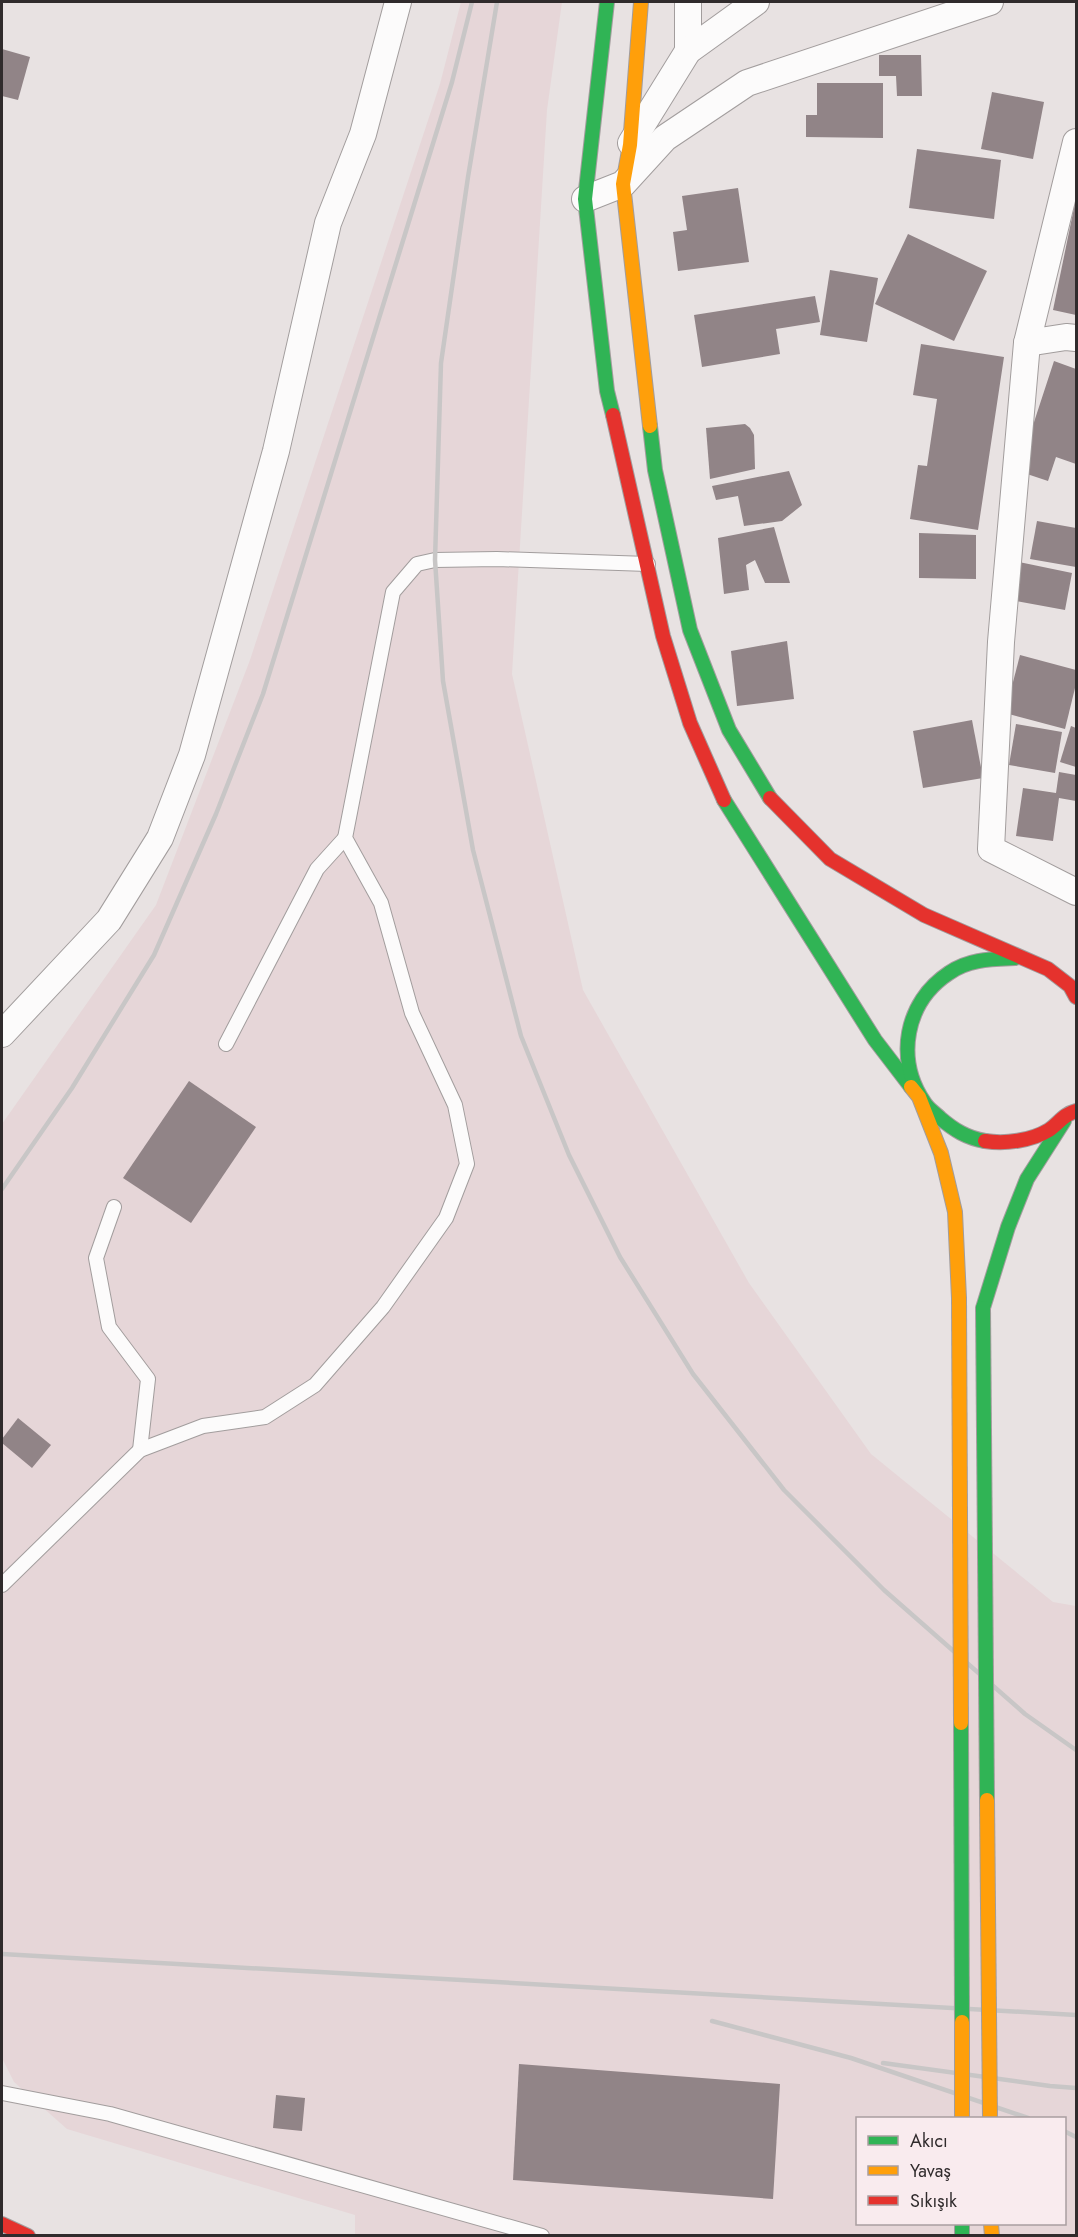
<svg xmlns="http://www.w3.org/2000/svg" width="1078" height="2237" font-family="Jost,sans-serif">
<rect width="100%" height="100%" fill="#e8e2e2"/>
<path fill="#e6d6d8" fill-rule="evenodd" d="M461,2H562L547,110L512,674L583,990L749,1283L871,1454L1053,1602L1076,1606V2235H355V2215L67,2129L14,2082L2,2058V1124L156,905L250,660L440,84ZM858,2118H1064V2224H858Z"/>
<g fill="#918487">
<polygon points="2,49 30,57 18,100 2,96"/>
<polygon points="879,55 921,55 922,96 897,96 896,76 879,76"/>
<polygon points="817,83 883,83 883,138 806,137 806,115 817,115"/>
<polygon points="992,92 1044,102 1033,159 981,149"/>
<polygon points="917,149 1001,160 994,219 909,208"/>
<polygon points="738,188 749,262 678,271 673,232 687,230 682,196"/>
<polygon points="1075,203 1076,203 1076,315 1053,310"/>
<polygon points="908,234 987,271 954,341 875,304"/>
<polygon points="830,270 878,278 867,342 820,335"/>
<polygon points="815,296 820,322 776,329 780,354 702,367 694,315"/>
<polygon points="921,344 1004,357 978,530 910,519 918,465 927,466 937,399 913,395"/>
<polygon points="1054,361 1076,369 1076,464 1056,457 1048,481 1018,471"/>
<polygon points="745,424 750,428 754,435 755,469 710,479 706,428"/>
<polygon points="789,471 802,505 782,521 744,526 738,496 716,500 712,486"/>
<polygon points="1037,521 1076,528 1076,567 1030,559"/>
<polygon points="774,527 790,583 765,583 755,560 746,565 749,590 724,594 718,538"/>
<polygon points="919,533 976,535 976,579 919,578"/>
<polygon points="1019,562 1072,573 1065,610 1011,600"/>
<polygon points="787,641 794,699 737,706 731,651"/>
<polygon points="1020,655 1076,670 1076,684 1065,729 1005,713"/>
<polygon points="972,720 983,778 923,788 913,731"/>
<polygon points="1016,724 1062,732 1055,773 1009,765"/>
<polygon points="1071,726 1076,728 1076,767 1060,762"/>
<polygon points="1059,772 1076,775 1076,801 1059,798 1053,841 1016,836 1023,788 1056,793"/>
<polygon points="189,1081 256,1127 191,1223 123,1178"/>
<polygon points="18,1418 51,1445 32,1468 2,1443 2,1439"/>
<polygon points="519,2064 780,2084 773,2199 513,2180"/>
<polygon points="276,2095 305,2098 302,2131 273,2128"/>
</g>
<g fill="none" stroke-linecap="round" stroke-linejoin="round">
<g stroke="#a29d9d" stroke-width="16">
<g id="lane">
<polyline points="226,1044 317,869 345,838"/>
<polyline points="114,1207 96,1258 109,1327 148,1379 140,1450"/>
<polyline points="2,1585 140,1450 203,1426 265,1417 315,1385 383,1307 446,1218 467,1164 455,1105 412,1013 381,903 345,838 393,592 417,564 435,560 497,559 648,564"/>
<polyline points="2,2093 110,2114 542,2236"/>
</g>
</g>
<g stroke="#a29d9d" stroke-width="28">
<g id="street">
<polyline points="688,51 688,2"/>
<polyline points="1076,142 1027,343 1066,337 1076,338"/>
<polyline points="631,143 688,51 756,2"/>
<polyline points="585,199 623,184 665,138 747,83 990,2"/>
<polyline points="1027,343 1001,642 991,849 1076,892"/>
<polyline points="2,1034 109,920 160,838 192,755 276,451 328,223 363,134 398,2"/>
</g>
</g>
<g stroke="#a29d9d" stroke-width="16">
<g id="fast">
<polyline points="607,2 585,199 607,391 613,415"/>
<polyline points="650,426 655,470 690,630 729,730 770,798"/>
<polyline points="724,800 875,1040 911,1087"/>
<path d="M985,1141C967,1138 954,1130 940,1118C935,1113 928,1109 924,1102C895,1059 905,1002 949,973C968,959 992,959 1015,958"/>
<polyline points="983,1308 1008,1227 1027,1179 1064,1121"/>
<polyline points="962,2224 962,2236"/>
</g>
</g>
<g stroke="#a29d9d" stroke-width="16">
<g id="slow">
<polyline points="641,2 630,145 623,184 650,426"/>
<polyline points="911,1087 919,1097 941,1153 955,1212 959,1298"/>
<polyline points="991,2224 992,2236"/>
</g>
</g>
<g stroke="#a29d9d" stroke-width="16">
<g id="jam">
<polyline points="613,415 663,636 690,723 724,800"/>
<polyline points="770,798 830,859 924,915 1048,969 1070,986 1076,997"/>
<path d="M985,1141C1005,1144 1031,1141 1049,1130C1059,1123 1064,1114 1076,1111"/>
<polyline points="2,2224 28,2236"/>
</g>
</g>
<use href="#lane" stroke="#fcfbfb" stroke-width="14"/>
<use href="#street" stroke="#fcfbfb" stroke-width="26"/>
<use href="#fast" stroke="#30b455" stroke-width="14"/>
<use href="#slow" stroke="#ff9f0a" stroke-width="14"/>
<use href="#jam" stroke="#e5322d" stroke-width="14"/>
<g stroke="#c8c6c6" stroke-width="4.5">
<polyline points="497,2 468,177 441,363 435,560 443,681 473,850 521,1036 569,1155 620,1257 693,1374 784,1490 884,1590 1025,1714 1076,1750"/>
<polyline points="2,1189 72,1088 154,955 216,814 263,694 452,82 472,2"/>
<polyline points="2,1954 1076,2015"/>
<polyline points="712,2021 851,2058 1028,2118"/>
<polyline points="883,2063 1050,2086 1076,2088"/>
<polyline points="1064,2131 1076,2137"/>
</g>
<g stroke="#a29d9d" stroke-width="16" stroke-linecap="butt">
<g id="fast-bridge">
<polyline points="983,1308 987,1800"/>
<polyline points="961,1723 962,2022"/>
</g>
</g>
<g stroke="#a29d9d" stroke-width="16" stroke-linecap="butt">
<g id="slow-bridge">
<polyline points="959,1298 961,1723"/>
<polyline points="987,1800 990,2118"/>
<polyline points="962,2022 962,2118"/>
</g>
</g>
<use href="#fast-bridge" stroke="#30b455" stroke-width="14"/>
<use href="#slow-bridge" stroke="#ff9f0a" stroke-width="14"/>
</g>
<rect width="1078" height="2237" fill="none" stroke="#302b2c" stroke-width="6"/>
<rect x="856" y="2117" width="210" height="108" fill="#f9ebee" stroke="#a99ea0" stroke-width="1.5"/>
<rect x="868" y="2136" width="30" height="9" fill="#30b455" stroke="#a99ea0" stroke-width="1.5"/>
<text x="910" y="2147" font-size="18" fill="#302b2c">Akıcı</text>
<rect x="868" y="2166" width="30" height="9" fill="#ff9f0a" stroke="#a99ea0" stroke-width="1.5"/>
<text x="910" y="2177" font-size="18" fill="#302b2c">Yavaş</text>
<rect x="868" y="2196" width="30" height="9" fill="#e5322d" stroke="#a99ea0" stroke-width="1.5"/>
<text x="910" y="2207" font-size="18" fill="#302b2c">Sıkışık</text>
</svg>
